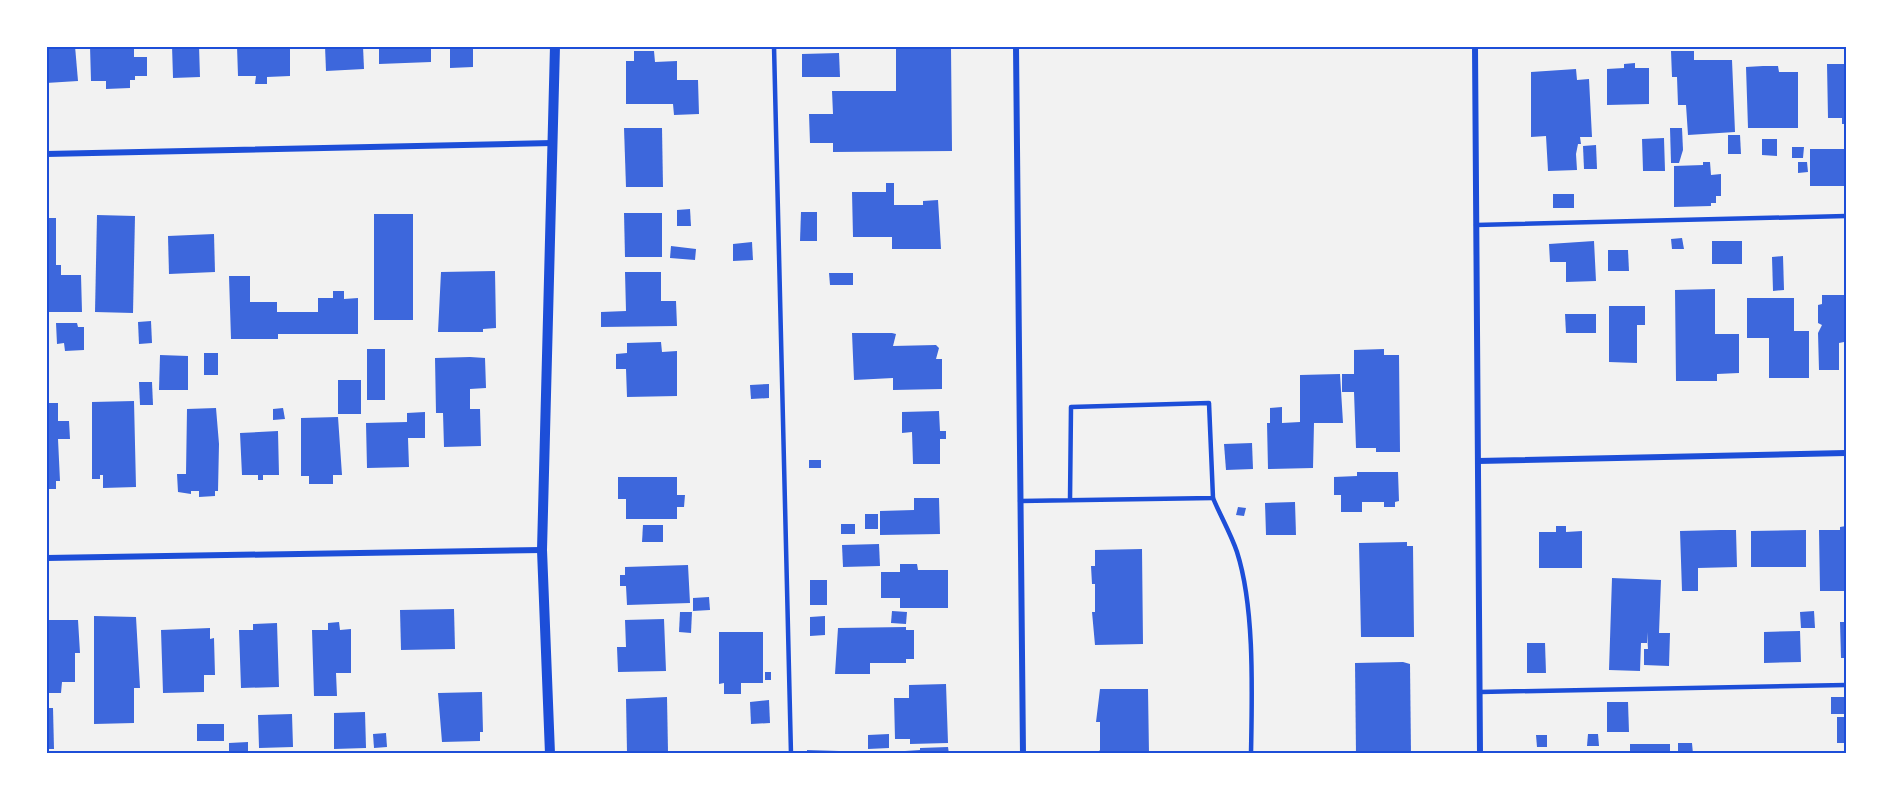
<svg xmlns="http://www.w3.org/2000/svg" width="1893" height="800" font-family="'PT Sans',sans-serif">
<rect width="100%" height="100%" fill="#f2f2f2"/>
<g fill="#3d67dc">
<polygon points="46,46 75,46 78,81 46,83"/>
<polygon points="90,46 134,46 134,57 147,57 147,76 135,76 135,80 130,80 130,88 106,89 106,81 91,81"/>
<polygon points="172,46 199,46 200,77 173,78"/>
<polygon points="237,46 290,46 290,76 267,77 267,84 255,84 256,76 238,76"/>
<polygon points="325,46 363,46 364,69 326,71"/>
<polygon points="379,46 431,46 431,62 379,64"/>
<polygon points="450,46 473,46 473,67 450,68"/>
<polygon points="951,48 952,151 833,152 833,143 810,143 809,114 833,114 832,91 896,91 896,49"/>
<polygon points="634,51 654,51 655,62 677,61 677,80 698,80 699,114 674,115 673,104 626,104 626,61 634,61"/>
<polygon points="1671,51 1694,51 1694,60 1732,60 1735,132 1688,135 1686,105 1678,105 1677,77 1672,77"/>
<polygon points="839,53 840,77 802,77 802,54"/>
<polygon points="1635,63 1635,68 1649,68 1649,104 1607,105 1607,69 1624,68 1624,64"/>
<polygon points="1827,64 1846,64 1846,124 1842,124 1842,118 1828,118"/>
<polygon points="1763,66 1778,66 1779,72 1798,72 1798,128 1748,128 1746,67"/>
<polygon points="1576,69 1577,80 1589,79 1592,137 1580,137 1581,144 1578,144 1576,154 1577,170 1548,171 1546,136 1531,137 1531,72"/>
<polygon points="624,128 662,128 663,187 626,187"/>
<polygon points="1670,128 1682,128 1683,150 1679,163 1671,163"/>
<polygon points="1728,135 1740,135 1741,154 1728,154"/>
<polygon points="1664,138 1665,171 1643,171 1642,139"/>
<polygon points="1762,139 1777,139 1777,156 1762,155"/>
<polygon points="1596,145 1597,169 1584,169 1583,146"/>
<polygon points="1792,147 1804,147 1803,158 1792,158"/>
<rect x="1810" y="149" width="36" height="37"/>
<polygon points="1703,162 1710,162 1711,175 1721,174 1721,196 1716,196 1716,203 1711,203 1711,206 1674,207 1674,166 1703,165"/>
<polygon points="1798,162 1807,162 1808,172 1798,173"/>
<polygon points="886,183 894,183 894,205 923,205 923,201 938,200 941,249 892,249 892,237 853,237 852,192 886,192"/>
<rect x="1553" y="194" width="21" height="14"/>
<polygon points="690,209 691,226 677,226 677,210"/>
<polygon points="801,212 817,212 817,241 800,241"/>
<polygon points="624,213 662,213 662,257 625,257"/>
<rect x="374" y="214" width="39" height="106"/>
<polygon points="97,215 135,216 133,313 95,312"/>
<polygon points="46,218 56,218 56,265 61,265 61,275 81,275 82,312 46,312"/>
<polygon points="214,234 215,272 169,274 168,236"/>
<polygon points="1682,238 1684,249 1672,249 1671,239"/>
<polygon points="1594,241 1596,281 1566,282 1566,262 1550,262 1549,244"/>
<rect x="1712" y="241" width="30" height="23"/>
<polygon points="752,242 753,260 733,261 733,244"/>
<polygon points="671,246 696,249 695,260 670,258"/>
<polygon points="1608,250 1628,250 1629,271 1608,271"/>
<polygon points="1783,256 1784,290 1773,291 1772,257"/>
<polygon points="495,271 496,328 483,329 483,332 438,332 441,272"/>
<polygon points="625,272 661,272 661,301 676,301 677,326 601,327 601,312 626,311"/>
<polygon points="829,273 853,273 853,285 830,285"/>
<polygon points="229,276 250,276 250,302 277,302 277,312 318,312 318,298 333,298 333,291 344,291 344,299 358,298 358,334 278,334 278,339 231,339"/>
<polygon points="1715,289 1715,334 1739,334 1739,373 1717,374 1717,381 1676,381 1675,290"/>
<polygon points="1822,295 1844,295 1844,342 1839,343 1839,370 1819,370 1818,333 1822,325 1818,323 1818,305 1822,304"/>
<polygon points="1747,298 1794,298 1794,331 1809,331 1809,378 1769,378 1769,338 1747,338"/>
<polygon points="1609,306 1645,306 1645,325 1637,325 1637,363 1609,362"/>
<polygon points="1565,314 1596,314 1596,333 1566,333"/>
<polygon points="151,321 152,343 139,344 138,322"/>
<polygon points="56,323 77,323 78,327 84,327 84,350 65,351 64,343 57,344"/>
<polygon points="852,333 892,333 896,334 893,346 936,345 939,348 936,359 942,359 942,389 893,390 893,378 854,380"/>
<polygon points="661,342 662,352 677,351 677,396 627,397 626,369 616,369 616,354 627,353 627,343"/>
<rect x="367" y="349" width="18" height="51"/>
<polygon points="1384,349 1384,355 1399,355 1400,452 1376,452 1376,448 1356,448 1354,392 1342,392 1342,374 1354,374 1354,350"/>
<rect x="204" y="353" width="14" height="22"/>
<polygon points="160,355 188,356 188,390 159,390"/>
<polygon points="470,357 485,358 486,388 470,389 470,409 480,409 481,446 444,447 443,413 436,413 435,358"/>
<polygon points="1340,374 1343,423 1314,423 1313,468 1268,469 1267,423 1270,423 1270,408 1282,407 1282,423 1300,422 1300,375"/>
<rect x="338" y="380" width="23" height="34"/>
<polygon points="139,382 152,382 153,405 140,405"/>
<polygon points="769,384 769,398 751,399 750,385"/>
<polygon points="134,401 136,487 103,488 103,475 100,475 100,479 92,479 92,402"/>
<polygon points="46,403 58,403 58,421 69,421 70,439 58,439 60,481 56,481 56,489 46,489"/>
<polygon points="216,408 219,444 218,491 215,491 215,496 199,497 199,491 191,491 191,494 178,492 177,474 186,474 187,409"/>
<polygon points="283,408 285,419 273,420 273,409"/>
<polygon points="939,411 940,431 946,431 946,439 940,439 940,464 913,464 912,432 902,433 902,412"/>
<polygon points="425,412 425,438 408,438 409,467 367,468 366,423 407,422 407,413"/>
<polygon points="338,417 342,475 333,475 333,484 309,484 309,476 301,476 301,418"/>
<polygon points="278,431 279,475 263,475 263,480 258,480 258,475 242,475 240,433"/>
<polygon points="1252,443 1253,469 1226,470 1224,444"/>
<rect x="809" y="460" width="12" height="8"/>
<polygon points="1357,472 1398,472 1399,501 1395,502 1395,507 1384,507 1384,502 1362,502 1362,512 1341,512 1341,495 1334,495 1334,477 1357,476"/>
<polygon points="618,477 677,477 677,495 685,495 684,507 677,507 677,519 626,519 626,499 618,499"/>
<polygon points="914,498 939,498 940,534 880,535 880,511 914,510"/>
<polygon points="1295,502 1296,535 1266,535 1265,503"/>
<polygon points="1238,507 1246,508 1244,516 1236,515"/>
<rect x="865" y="514" width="13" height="15"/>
<rect x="841" y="524" width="14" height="10"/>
<polygon points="643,525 663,525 663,542 642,542"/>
<polygon points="1556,526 1566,526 1566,532 1582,531 1582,568 1539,568 1539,532 1556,532"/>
<polygon points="1846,526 1846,591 1820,591 1819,530 1840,530 1840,527"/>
<polygon points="1720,530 1736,530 1737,567 1698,568 1698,591 1682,591 1680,531"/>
<polygon points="1806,530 1806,567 1751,567 1751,531"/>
<polygon points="1407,542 1407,546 1413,546 1414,637 1361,637 1359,543"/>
<polygon points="879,544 880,566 843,567 842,545"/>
<polygon points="1142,549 1143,644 1095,645 1092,612 1095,612 1095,584 1092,584 1091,566 1095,566 1095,550"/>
<polygon points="900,564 917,564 918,570 948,570 948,608 900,608 900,598 881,598 881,572 900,572"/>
<polygon points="688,565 690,603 627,605 626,586 620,586 620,575 625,575 625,567"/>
<polygon points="1612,578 1661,580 1659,633 1670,633 1669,666 1644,665 1644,649 1648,649 1647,632 1647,643 1641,643 1640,671 1609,670"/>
<rect x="810" y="580" width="17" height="25"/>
<polygon points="709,597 710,610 693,611 693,598"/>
<polygon points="454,609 455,649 401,650 400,610"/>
<polygon points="892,611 907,612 906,624 891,623"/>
<polygon points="1814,611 1815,628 1801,628 1800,612"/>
<polygon points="680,612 692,612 691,633 679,632"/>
<polygon points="94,616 136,617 140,688 134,688 134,723 94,724"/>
<polygon points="825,616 825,635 810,636 810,617"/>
<polygon points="664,619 666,671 618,672 617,647 626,647 625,620"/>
<polygon points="46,620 78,620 80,653 75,653 75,682 62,682 61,693 46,693"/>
<polygon points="339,622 340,630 351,629 351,673 336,673 337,696 314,696 312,630 328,630 328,623"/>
<polygon points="1840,622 1846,622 1846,658 1841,658"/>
<polygon points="277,623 279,687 241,688 239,630 253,630 253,624"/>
<polygon points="906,627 906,630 914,630 914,659 906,659 906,663 870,663 870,674 835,674 838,628"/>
<polygon points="210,628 210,639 214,638 215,675 204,675 204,692 163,693 161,630"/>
<polygon points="1800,631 1801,662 1764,663 1764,632"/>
<polygon points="719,632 763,632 763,683 741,683 741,694 724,694 724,683 719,684"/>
<polygon points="1527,643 1545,643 1546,673 1527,673"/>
<polygon points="1403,662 1410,664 1411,754 1356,754 1355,663"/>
<rect x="765" y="672" width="6" height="8"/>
<polygon points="946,684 948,743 910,744 910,739 895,739 894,698 909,698 909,685"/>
<polygon points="1100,689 1148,689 1149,754 1097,754 1100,750 1100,722 1096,722"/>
<polygon points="482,692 483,732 480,732 480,741 442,742 438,693"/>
<polygon points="667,697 668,752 627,752 626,699"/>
<rect x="1831" y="697" width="14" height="17"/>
<polygon points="769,700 770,723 751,724 750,702"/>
<polygon points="1607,702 1628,702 1629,732 1607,732"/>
<polygon points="46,708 53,708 54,749 46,749"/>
<polygon points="365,712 366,748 334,749 334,713"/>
<polygon points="292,714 293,747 259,748 258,715"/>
<rect x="1837" y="717" width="9" height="26"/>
<rect x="197" y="724" width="27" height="17"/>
<polygon points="386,733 387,747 374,748 373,734"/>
<polygon points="889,734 889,748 868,749 868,735"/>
<polygon points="1588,734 1598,734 1599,746 1587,746"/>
<polygon points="1536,735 1547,735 1547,747 1537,747"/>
<polygon points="248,742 248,754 229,754 229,743"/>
<polygon points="1678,743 1692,743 1693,754 1678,754"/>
<rect x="1630" y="744" width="40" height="10"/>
<polygon points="948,747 949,754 906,754 905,751 920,750 920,748"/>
<polygon points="807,750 839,751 839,754 807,754"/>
</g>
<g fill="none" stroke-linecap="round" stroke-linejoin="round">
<g stroke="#1d4ed8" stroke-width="4.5">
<polyline points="774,46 791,754"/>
<polyline points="1476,225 1846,216"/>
<path d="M1213,498C1220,515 1231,534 1237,552C1255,608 1252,694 1251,754"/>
<polyline points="1020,501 1213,498 1209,403 1071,407 1070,500"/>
<polyline points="1480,692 1846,685"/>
</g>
<g stroke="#1d4ed8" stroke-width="6">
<polyline points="1016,46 1023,754"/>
<polyline points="1475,46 1480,754"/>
<polyline points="46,154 553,143"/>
<polyline points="1478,461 1846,453"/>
<polyline points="46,558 542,550"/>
</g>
<polyline stroke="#1d4ed8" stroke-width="10" points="550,754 542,550 555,46"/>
</g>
<rect width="1893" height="800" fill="none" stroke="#ffffff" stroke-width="96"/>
<rect x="48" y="48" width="1797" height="704" fill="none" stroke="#1d4ed8" stroke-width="2"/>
</svg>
